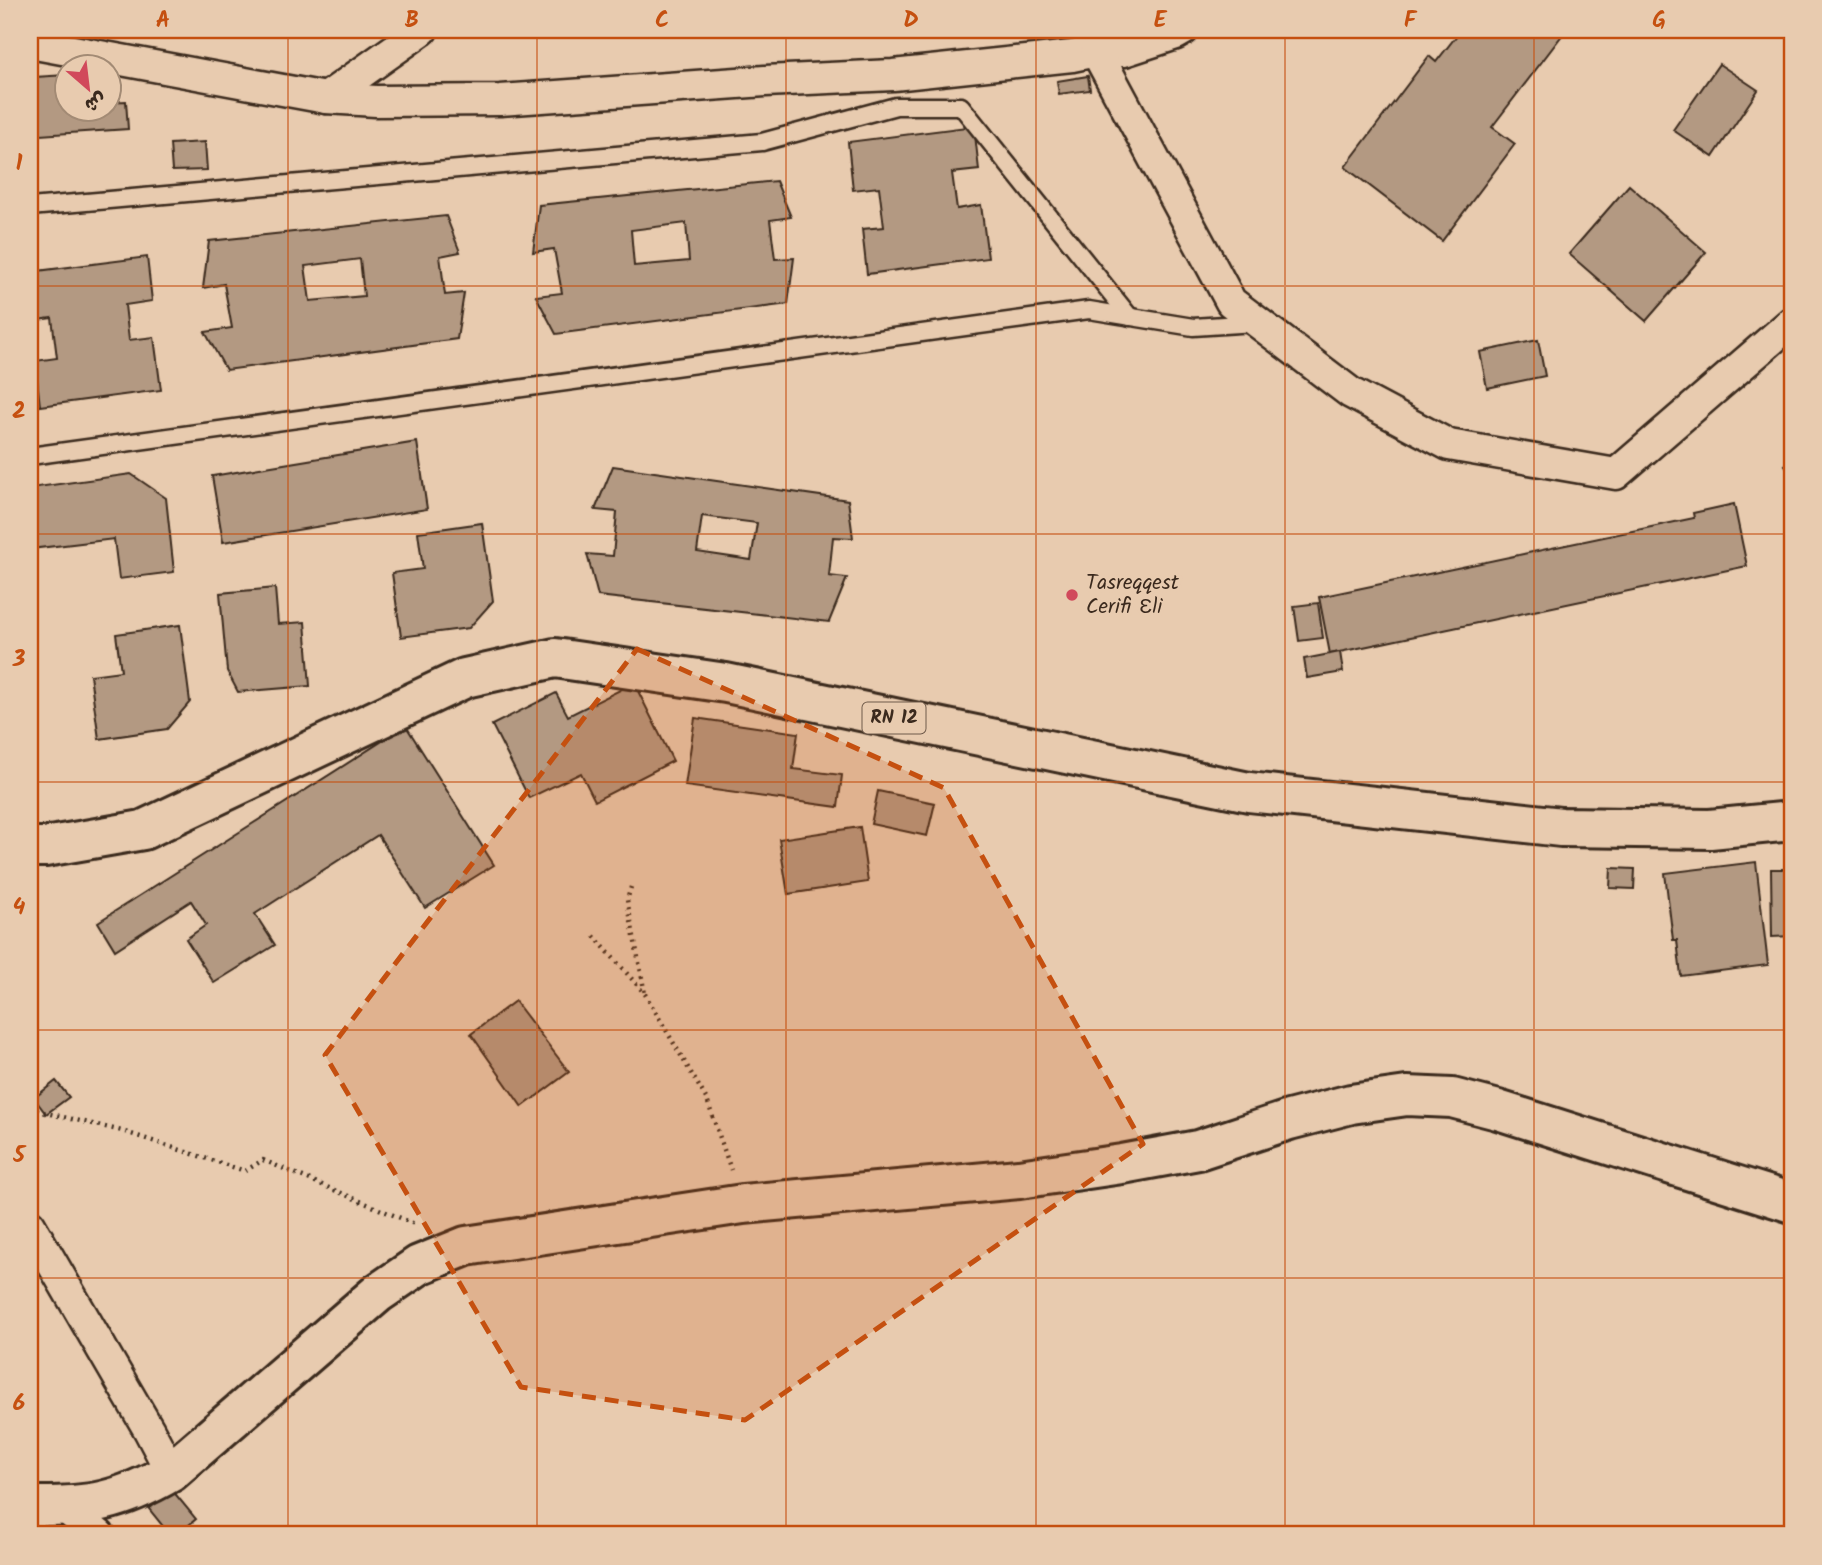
<svg xmlns="http://www.w3.org/2000/svg" width="1822" height="1565" font-family="Kalam,'Playpen Sans Arabic',sans-serif">
<rect width="100%" height="100%" fill="#e8cbaf"/>
<filter id="ink" filterUnits="userSpaceOnUse"><feTurbulence type="fractalNoise" baseFrequency=".0143" numOctaves="2"/><feDisplacementMap in="SourceGraphic" scale="14" xChannelSelector="R" yChannelSelector="G"/><feConvolveMatrix kernelMatrix="1 2 1 2 8 2 1 2 1" color-interpolation-filters="sRGB"/></filter>
<g filter="url(#ink)">
<g fill="#b39982" stroke="#3b2a1e" stroke-width="2" fill-rule="evenodd">
<polygon points="1461,30 1566,30 1492,127 1515,144 1442,241 1345,167 1429,56 1436,62"/>
<polygon points="1719,64 1758,90 1713,157 1673,130"/>
<polygon points="66,75 66,108 108,108 108,102 126,101 128,129 40,135 35,77"/>
<polygon points="1088,76 1090,90 1059,94 1057,81"/>
<polygon points="974,126 979,170 952,173 957,209 981,205 988,258 867,274 862,229 884,227 879,187 853,190 848,142"/>
<polygon points="205,142 207,170 172,171 170,144"/>
<path d="M776,181L791,217L770,220L775,259L794,258L788,304L556,334L536,296L562,293L554,249L533,252L539,205ZM686,223L689,261L634,266L631,230Z"/>
<polygon points="1629,185 1706,252 1646,321 1569,254"/>
<path d="M446,216L460,252L440,256L445,295L464,293L457,339L226,370L205,332L232,328L224,284L203,288L209,241ZM360,259L364,296L310,301L305,266Z"/>
<polygon points="147,257 152,301 125,305 129,340 154,337 161,390 40,406 35,361 57,358 52,318 30,321 30,272"/>
<polygon points="1538,340 1545,376 1487,388 1480,352"/>
<polygon points="417,442 427,509 223,542 212,476"/>
<polygon points="1792,460 1792,474 1785,465"/>
<path d="M613,466L848,500L853,538L833,537L829,576L847,578L829,622L598,596L587,554L613,556L617,512L595,510ZM702,516L757,523L751,560L697,552Z"/>
<polygon points="131,474 166,498 174,572 119,579 114,539 30,549 30,488"/>
<polygon points="1734,504 1747,566 1330,654 1319,597 1694,518 1693,513"/>
<polygon points="482,523 493,601 469,628 401,637 392,573 423,569 418,532"/>
<polygon points="275,588 278,624 305,622 310,686 238,692 227,671 220,593"/>
<polygon points="1318,603 1323,638 1299,641 1294,606"/>
<polygon points="180,625 190,702 167,729 99,739 90,675 121,671 116,634"/>
<polygon points="1340,652 1343,672 1307,678 1304,659"/>
<polygon points="634,683 673,761 595,801 581,773 529,798 492,725 556,693 568,716"/>
<polygon points="695,718 798,733 793,769 842,775 838,807 685,786"/>
<polygon points="406,726 494,865 425,908 378,835 255,914 275,945 214,983 186,939 206,925 191,901 115,950 98,922"/>
<polygon points="878,791 935,803 927,836 871,824"/>
<polygon points="860,827 868,882 788,894 779,839"/>
<polygon points="1756,862 1768,965 1681,976 1677,940 1673,940 1665,873"/>
<polygon points="1611,868 1635,869 1634,889 1610,888"/>
<polygon points="1771,869 1792,869 1792,936 1772,937"/>
<polygon points="515,1001 569,1072 522,1107 471,1034"/>
<polygon points="56,1081 69,1097 46,1114 34,1098"/>
<polygon points="172,1490 196,1519 177,1535 170,1535 149,1509"/>
</g>
<g fill="none" stroke-linecap="round" stroke-linejoin="round">
<g stroke="#3b2a1e" stroke-width="21">
<g id="lane">
<polyline points="30,207 762,142 896,106 961,106 1130,317"/>
<polyline points="30,456 1089,310 1193,327 1255,323"/>
</g>
</g>
<g stroke="#3b2a1e" stroke-width="35">
<g id="street">
<polyline points="30,43 326,98 376,101 500,100 765,81 893,75 1072,56 1096,51 1124,51 1176,34 1183,30"/>
<polyline points="1096,51 1231,302 1351,393 1449,445 1616,474 1792,322"/>
<polyline points="326,98 422,30"/>
<polyline points="30,1225 149,1430 171,1472"/>
<polyline points="64,1507 99,1535"/>
</g>
</g>
<g stroke="#3b2a1e" stroke-width="44">
<path id="secondary" d="M30,1506C88,1507 120,1502 171,1472L378,1293L419,1265L466,1246L743,1204L1019,1179L1122,1164L1198,1150L1289,1120L1351,1104L1407,1096L1452,1098L1498,1110L1792,1203"/>
</g>
<g stroke="#3b2a1e" stroke-width="44">
<polyline id="primary" points="30,847 45,847 143,830 465,678 555,658 726,683 1249,792 1561,827 1710,829 1792,821"/>
</g>
<g stroke="#3b2a1e" stroke-width="4.5" stroke-dasharray="2 5" stroke-linecap="butt">
<polyline points="631,887 627,900 645,994"/>
<polyline points="594,936 645,994 707,1100 731,1170"/>
<polyline points="30,1109 122,1131 245,1171 263,1160 417,1225"/>
</g>
<use href="#lane" stroke="#e8cbaf" stroke-width="16"/>
<use href="#street" stroke="#e8cbaf" stroke-width="30"/>
<use href="#secondary" stroke="#e8cbaf" stroke-width="38"/>
<use href="#primary" stroke="#e8cbaf" stroke-width="38"/>
</g>
</g>
<path fill="#c55010" fill-opacity="0.2" stroke="#c55010" stroke-width="5" stroke-dasharray="14 9" stroke-linejoin="round" d="M637,649L944,788L1143,1144L745,1420L521,1387L325,1055Z"/>
<path fill="none" stroke="#c55010" stroke-width="2" stroke-opacity="0.55" d="M288,30V1535M537,30V1535M786,30V1535M1036,30V1535M1285,30V1535M1534,30V1535M30,286H1792M30,534H1792M30,782H1792M30,1030H1792M30,1278H1792"/>
<circle fill="#d1495b" stroke="#e8cbaf" stroke-width="2.5" cx="1072" cy="595" r="7"/>
<g text-anchor="middle" dominant-baseline="central" stroke-width="7" stroke-linejoin="round" paint-order="stroke">
<rect fill="#e8cbaf" stroke="#6f5a4a" stroke-width="2" x="862.5" y="702.5" width="63" height="31" rx="5"/>
<g font-size="19" font-weight="bold" fill="#3b2a1e">
<text x="894" y="718">RN 12</text>
</g>
<g font-size="21" fill="#3b2a1e" stroke="#e8cbaf" text-anchor="start">
<text x="1086" y="583">Tasreqqest<tspan x="1086" dy="24">Cerifi Ɛli</tspan></text>
</g>
</g>
<rect width="1822" height="1565" fill="none" stroke="#e8cbaf" stroke-width="77"/>
<g transform="translate(88 88) rotate(152)"><circle r="33" fill="#e8cbaf" stroke="#a38b75" stroke-width="2"/>
<path d="M0-5L12 26L0 18L-12 26Z" fill="#d1495b"/>
<text y="-10" font-size="19" font-weight="bold" text-anchor="middle" fill="#3b2a1e">ش</text>
</g>
<rect x="38" y="38" width="1746" height="1488" fill="none" stroke="#c55010" stroke-width="2.5"/>
<g font-size="23" text-anchor="middle" font-weight="bold" fill="#c55010">
<text x="163" y="27">A</text>
<text x="412" y="27">B</text>
<text x="662" y="27">C</text>
<text x="911" y="27">D</text>
<text x="1160" y="27">E</text>
<text x="1410" y="27">F</text>
<text x="1659" y="27">G</text>
<text x="19" y="170">1</text>
<text x="19" y="418">2</text>
<text x="19" y="666">3</text>
<text x="19" y="914">4</text>
<text x="19" y="1162">5</text>
<text x="19" y="1410">6</text>
</g>
</svg>
